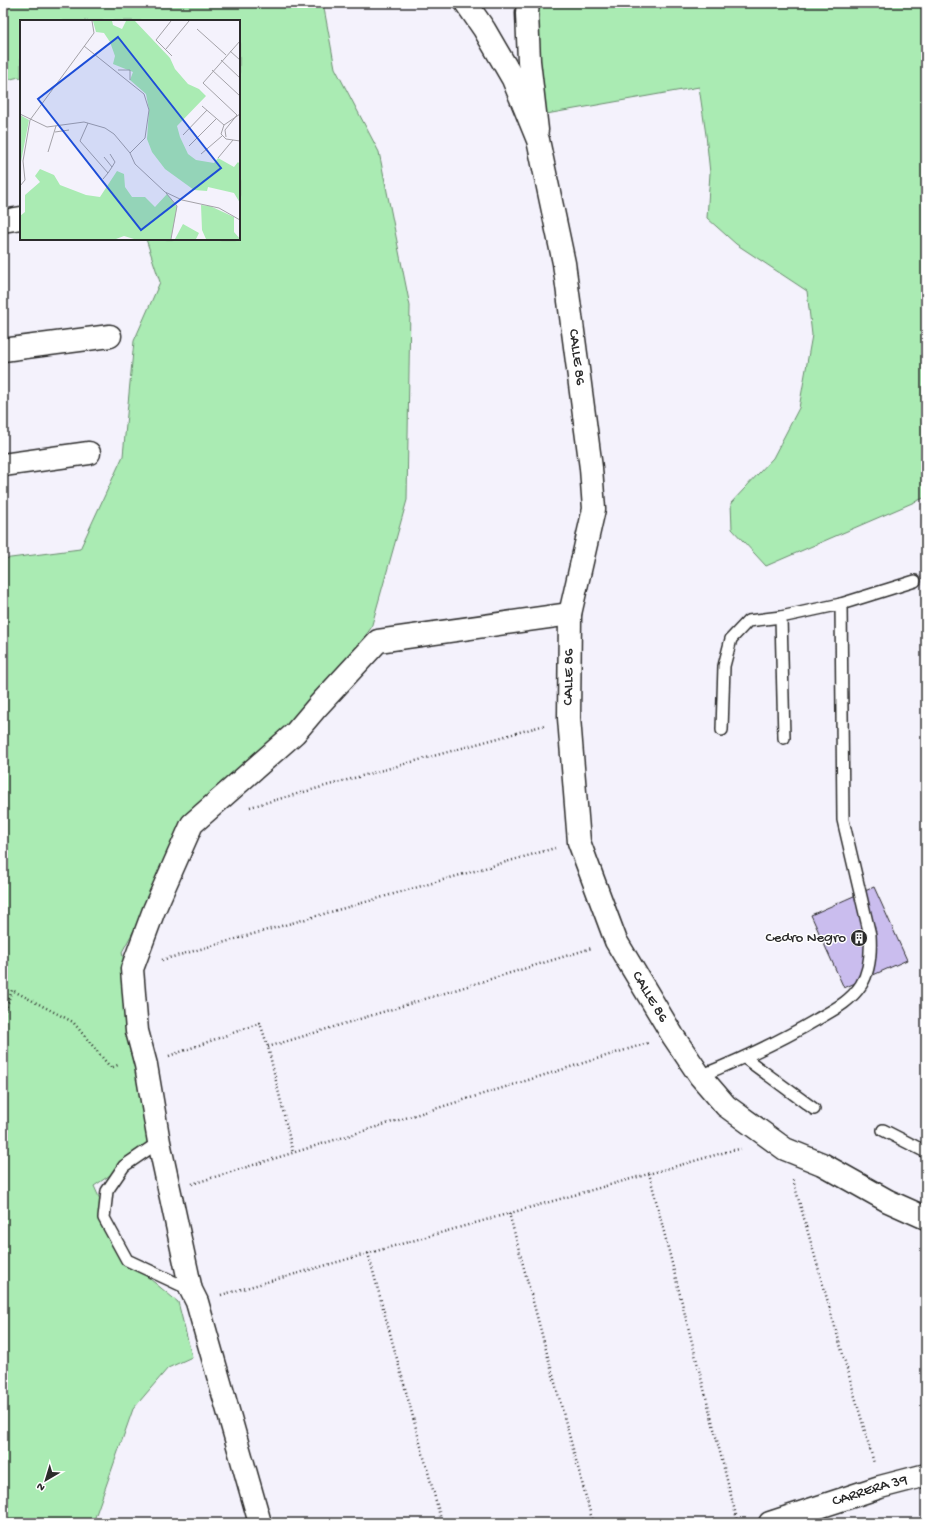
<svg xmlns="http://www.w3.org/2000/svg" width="929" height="1526" font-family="'Gochi Hand',sans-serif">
<rect width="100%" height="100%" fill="#f4f2fc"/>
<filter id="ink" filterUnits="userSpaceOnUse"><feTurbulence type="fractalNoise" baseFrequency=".025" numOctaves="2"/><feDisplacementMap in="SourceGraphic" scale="8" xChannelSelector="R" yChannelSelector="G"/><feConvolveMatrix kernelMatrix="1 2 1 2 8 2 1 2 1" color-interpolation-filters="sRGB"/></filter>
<g filter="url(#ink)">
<g fill="#aaebb3" stroke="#6a8b6f">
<polygon points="3,3 323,3 335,68 379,152 410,306 407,500 371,628 295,733 192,824 122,952 159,1142 94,1186 127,1260 178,1302 192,1357 168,1368 133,1409 93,1523 3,1523 3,559 80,549 123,456 134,341 160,282 146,239 239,239 239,21 21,21 21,78 19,77 3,81"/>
<polygon points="532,3 926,3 926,497 766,566 732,529 731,503 773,458 799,408 812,335 807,291 736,244 707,218 710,173 706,135 699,87 535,116"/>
</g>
<polygon fill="#cabdee" stroke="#2b2b2b" points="874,887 907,960 844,988 811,915"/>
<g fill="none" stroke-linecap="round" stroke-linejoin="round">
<g stroke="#2b2b2b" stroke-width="14">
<g id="service">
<polyline points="722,730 724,666 731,639 748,621 781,617"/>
<polyline points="784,738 781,617 841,604"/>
<polyline points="745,1058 814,1109"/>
<path d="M700,1076C742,1059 777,1043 816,1020C833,1010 850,1002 861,985C870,971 871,951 870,935L843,820L841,604L915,581"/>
<polyline points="883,1130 926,1152"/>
<polyline points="159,1142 124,1166 107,1191 104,1218 127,1260 191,1290"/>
</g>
</g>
<g stroke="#2b2b2b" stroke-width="25">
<g id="minor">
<polyline points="528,3 527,13 529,61 537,130"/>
<polyline points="3,221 21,218"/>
<polyline points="3,350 110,336"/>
<polyline points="3,465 89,453"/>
<polyline points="260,1523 197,1302 191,1290 159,1142 146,1065 137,1031 132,969 154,910 192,824 295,733 317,707 378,641 570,614"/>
<path id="s1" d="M770,1523L880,1487L926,1475"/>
</g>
</g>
<g stroke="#2b2b2b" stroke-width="25">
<g id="secondary">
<path id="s2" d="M466,3L484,29L513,79L538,140L564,263L591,468L594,509L570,614L569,718L579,842L616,941L673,1036L700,1076L726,1106L785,1149L822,1164L888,1201L926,1218"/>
</g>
</g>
<g stroke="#2b2b2b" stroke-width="2.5" stroke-dasharray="1 3" stroke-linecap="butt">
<polyline points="250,807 545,725"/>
<polyline points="162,960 555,848"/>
<polyline points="3,1018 12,990 73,1022 111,1068 120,1064"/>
<polyline points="268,1047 592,948"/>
<polyline points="169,1056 260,1023 268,1047 293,1153"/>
<polyline points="649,1173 738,1523"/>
<polyline points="793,1180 874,1463"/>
<polyline points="192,1184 648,1043"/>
<polyline points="509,1213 593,1523"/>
<polyline points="368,1253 442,1523"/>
<polyline points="221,1295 733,1150 741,1149"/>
</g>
<use href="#service" stroke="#fff" stroke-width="11"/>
<use href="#minor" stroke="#fff" stroke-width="22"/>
<use href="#secondary" stroke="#fff" stroke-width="22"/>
</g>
</g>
<defs>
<g id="building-disc" transform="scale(0.9)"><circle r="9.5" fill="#2b2b2b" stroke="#fff"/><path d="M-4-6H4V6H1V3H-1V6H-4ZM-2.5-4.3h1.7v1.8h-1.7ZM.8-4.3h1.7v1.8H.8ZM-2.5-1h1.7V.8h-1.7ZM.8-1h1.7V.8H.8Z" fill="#fff"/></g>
</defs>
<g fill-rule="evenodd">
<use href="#building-disc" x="859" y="938"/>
</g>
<g text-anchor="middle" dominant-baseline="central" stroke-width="3" stroke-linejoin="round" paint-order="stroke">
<g font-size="15" fill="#2b2b2b" stroke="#fff">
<text stroke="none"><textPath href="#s2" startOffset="376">CALLE 86</textPath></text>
<text transform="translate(569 677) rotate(-89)">CALLE 86</text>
<text stroke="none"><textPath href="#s2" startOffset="1036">CALLE 86</textPath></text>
<text stroke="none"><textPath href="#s1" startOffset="105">CARRERA 39</textPath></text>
</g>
<g font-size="15" fill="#2b2b2b" stroke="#fff" text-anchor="end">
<text x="846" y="938">Cedro Negro</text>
</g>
</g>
<g transform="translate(20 20)">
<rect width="220" height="220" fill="#f4f2fc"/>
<path d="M73,1H92L93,5L102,9L106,1H115L150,38L155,49L168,64L179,69L186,76L157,106L160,117L168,134L176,140L194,143L198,138L214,147L218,142L220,144V183L214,173L188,167L187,171L174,170L145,149L132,132L127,119L129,90L126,74L110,60L113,52L93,44L95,36L90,22L84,13L76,12ZM0,95L9,100L0,147ZM20,149L34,155L40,165L66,175L80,177L97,151L104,154L105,167L112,177H125L135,187L147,174L157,187L151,219H114L104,216L96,219H0V196L5,192V175L20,162L15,156ZM181,185L190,186L214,197V212L220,219H186L182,210ZM163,204L179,213L176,219H155Z" fill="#aaebb3"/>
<path fill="none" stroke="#a4a2a8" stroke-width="1" d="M151,1L136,20L152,36M177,9L206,35M64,26L124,74L129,90L125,118L110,133M146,29L169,1M210,31L220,40M201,40L220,58M98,50H110V60M192,50L220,76M182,86L204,105M0,94L27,107L64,102L85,108L94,114L110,133L115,144L145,172L162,180L199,188L220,200M220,94L204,105L201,114L206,119L220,121M217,95L183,63L220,21M10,100L74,13L72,1M68,103L60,121L88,153L83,159M35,112L49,110M163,115L187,90M206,117L205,110L217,95M169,126L197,98M28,132L36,106M90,134L95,142L92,147M181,134L202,116M84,137L92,147L88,153M198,138L213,120M0,166L5,160L3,141L10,100M146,173L157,186L151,219"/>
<path fill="#1d4ed8" fill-opacity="0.15" stroke="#1d4ed8" stroke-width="2" d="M98,17L201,148L121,210L18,79Z"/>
<rect width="220" height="220" fill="none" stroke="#2b2b2b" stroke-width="2"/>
</g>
<rect width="929" height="1526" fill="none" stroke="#fff" stroke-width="16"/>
<rect x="8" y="8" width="913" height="1510" fill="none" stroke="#2b2b2b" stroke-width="1.5" filter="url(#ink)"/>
<g transform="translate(46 1480) rotate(218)" stroke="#ffffff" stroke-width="3" paint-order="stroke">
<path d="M0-3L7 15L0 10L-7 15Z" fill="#2b2b2b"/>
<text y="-6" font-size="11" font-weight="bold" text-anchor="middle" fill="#2b2b2b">N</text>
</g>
</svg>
